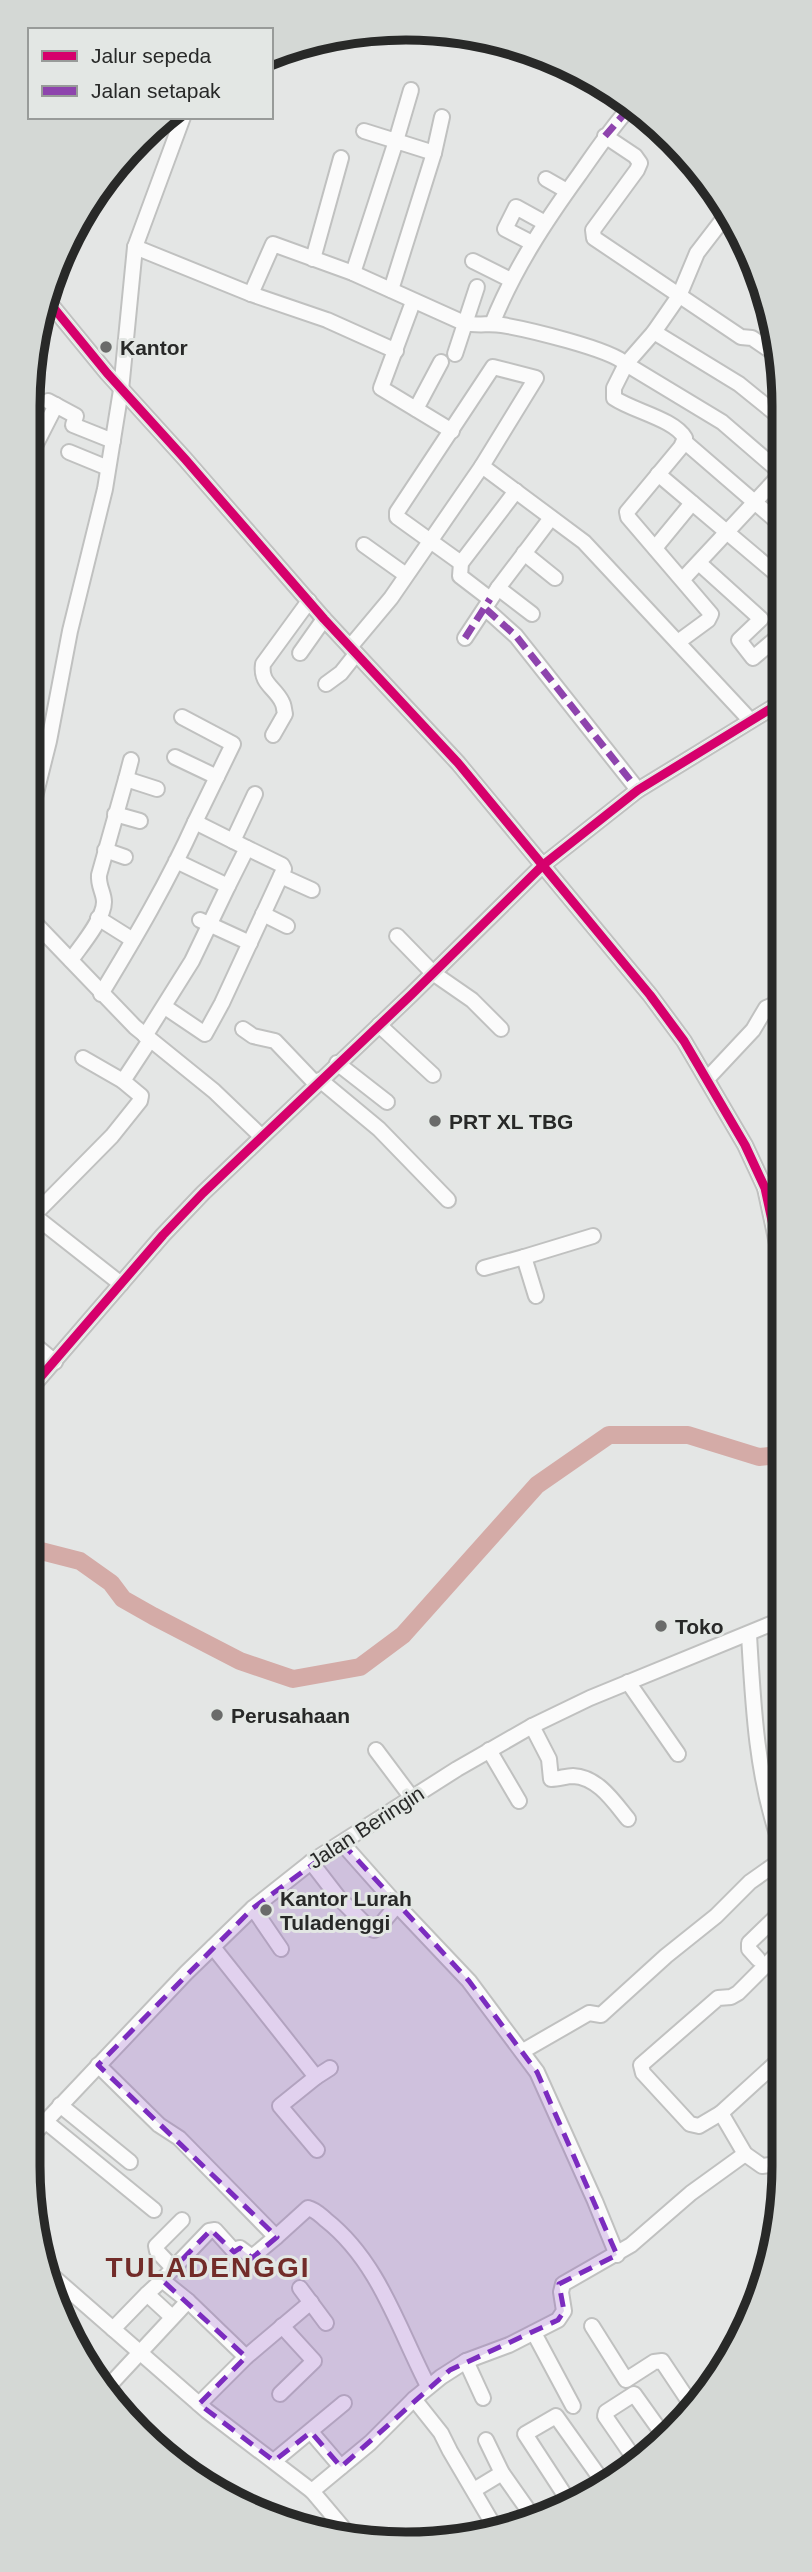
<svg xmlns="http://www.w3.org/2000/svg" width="812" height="2572" font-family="Arial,sans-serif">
<rect width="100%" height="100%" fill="#e4e6e5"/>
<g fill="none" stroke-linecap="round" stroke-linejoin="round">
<polyline stroke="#d4aba7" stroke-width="18" points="30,1554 41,1551 80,1561 111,1583 123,1599 153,1616 240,1661 293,1679 360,1667 403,1635 537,1485 609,1435 688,1435 759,1457 778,1455"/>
<g stroke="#c0c1c0" stroke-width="18">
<g id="minor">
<polyline points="364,131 396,141 411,90"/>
<polyline points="605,136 635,156 640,163 637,170 593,230 594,238 741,337 752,338 774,353"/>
<polyline points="546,179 567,191"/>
<polyline points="532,243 505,229 516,207 545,223"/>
<polyline points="135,247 251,294 327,320 396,351"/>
<polyline points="313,259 341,158"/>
<polyline points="473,261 511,280"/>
<polyline points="353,273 396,141 434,153"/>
<polyline points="391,290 434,153 442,117"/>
<path d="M251,294L273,244L353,273L464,323C478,326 489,323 502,325C526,329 611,349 626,364L654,332L679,296L697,253L727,214"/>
<polyline points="48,301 107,373 185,459 324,619 458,763 650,995 684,1041 745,1145 765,1188 779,1253"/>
<polyline points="413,302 381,388 452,431"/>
<path d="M492,324C514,269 545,222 579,175C596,151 611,128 631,106"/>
<polyline points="654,332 739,384 781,418"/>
<polyline points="455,354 477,287"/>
<polyline points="48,401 76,416 73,425 113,441"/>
<polyline points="416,409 441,362"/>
<polyline points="685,442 780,524"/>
<polyline points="35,446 56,405"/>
<polyline points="69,452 108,468"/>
<polyline points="658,474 780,577"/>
<polyline points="35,511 35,510"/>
<polyline points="364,545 406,575"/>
<polyline points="655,548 692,503"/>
<polyline points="524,553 555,578"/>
<polyline points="461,563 397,517 397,512 493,367 536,378 482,466"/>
<polyline points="699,563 761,619 739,640 753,658 780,635"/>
<polyline points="683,579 780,475"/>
<polyline points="498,588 532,614"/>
<polyline points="490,599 460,576 461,563 516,491"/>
<polyline points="486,609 516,636 638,790"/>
<polyline points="465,638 498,588 551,518"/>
<path d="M678,642L708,620L711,614L628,517L627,512L681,447L685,438C674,419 633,411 614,398V388L626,364L722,422L780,472"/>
<polyline points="350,647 391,598 482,466 584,542 750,720"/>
<polyline points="300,653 324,619"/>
<polyline points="326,684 341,673 356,654"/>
<polyline points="182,717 233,744 195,822"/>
<path d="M273,735L285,714C284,710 284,705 282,702C275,687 260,684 263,664L309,601"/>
<polyline points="175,757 217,777"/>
<polyline points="126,779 131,760"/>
<polyline points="33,805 49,741 70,631 105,489 121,390 135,247 183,117"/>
<polyline points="115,814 140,821"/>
<polyline points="233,841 255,794"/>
<polyline points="105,850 125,857"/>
<polyline points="281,876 312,890"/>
<polyline points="263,914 287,926"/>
<polyline points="98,918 133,940"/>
<polyline points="200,920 250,943"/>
<polyline points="33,921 135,1027 214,1091 261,1136"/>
<polyline points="397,936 433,973 472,1000 501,1029"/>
<path d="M71,960C80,947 104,919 104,902C104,893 98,886 99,875L126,779L157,789"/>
<path d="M101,994C135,938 168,882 195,822L247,848L228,886L176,861"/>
<polyline points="165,1007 205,1034 222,1003 284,869 282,865 247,848"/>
<polyline points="379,1025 433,1075"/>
<polyline points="243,1029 253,1036 275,1041 316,1084"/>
<polyline points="145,1036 192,961 228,886"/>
<polyline points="83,1058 123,1081 150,1040"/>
<polyline points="337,1063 387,1102"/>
<polyline points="707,1079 753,1030 766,1008 773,1005 779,1005"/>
<polyline points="320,1080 379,1129 448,1200"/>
<polyline points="765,1188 779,1179"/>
<polyline points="32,1214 121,1284"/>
<polyline points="34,1215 112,1136 140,1101 141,1096 123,1081"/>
<polyline points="484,1268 524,1257"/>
<polyline points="536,1296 524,1257 593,1236"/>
<polyline points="31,1342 55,1362"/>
<polyline points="31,1388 163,1235 203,1193 411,995 543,865 638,790 780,703"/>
<path d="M749,1635C753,1702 756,1772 778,1837"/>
<polyline points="628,1682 678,1754"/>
<path d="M532,1726L549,1759L551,1779C559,1779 566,1776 573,1776C598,1777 614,1802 628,1819"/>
<polyline points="376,1750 412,1798"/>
<polyline points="489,1750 519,1801"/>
<polyline points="342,1843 397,1905"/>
<polyline points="311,1862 338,1897 369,1928 374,1930 378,1928 397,1905 469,1981 537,2072 595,2201 617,2255"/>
<polyline points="253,1908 281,1949"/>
<polyline points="213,1947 316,2077 280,2106 317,2150"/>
<polyline points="758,1959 749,1949 749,1943 777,1916"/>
<polyline points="523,2051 589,2013 601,2015 666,1956 716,1916 750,1882 777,1863"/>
<path d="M98,2065L159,2125L179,2138L276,2237L308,2208C316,2210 320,2215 326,2220C379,2262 398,2328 428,2386"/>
<polyline points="316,2077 330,2068"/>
<polyline points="60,2105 130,2162"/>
<polyline points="721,2113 699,2126 690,2124 643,2073 641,2065 718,1998 731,1997 738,1993 777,1954"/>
<polyline points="45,2121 154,2210"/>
<polyline points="28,2140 186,1973 253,1908 311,1862 457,1769 532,1726 590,1698 778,1621"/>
<polyline points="777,2164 762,2166 745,2154 721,2113 777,2062"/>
<polyline points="173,2268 157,2251 156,2246 182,2220"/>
<polyline points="49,2273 207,2411 312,2491 370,2443 414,2399"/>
<polyline points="162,2280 147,2294 172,2317"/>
<polyline points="300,2288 326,2323"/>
<polyline points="188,2301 246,2357"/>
<polyline points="592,2326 626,2380 654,2362 662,2361 692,2406"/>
<polyline points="113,2329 147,2294"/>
<polyline points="534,2333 573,2406"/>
<polyline points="466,2361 483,2398"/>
<polyline points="106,2389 188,2301 162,2280 209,2231 215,2230 233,2250 240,2248 252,2257 276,2237"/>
<polyline points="280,2394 314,2361 282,2326"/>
<polyline points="199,2404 246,2357 311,2302"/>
<polyline points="311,2432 341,2467"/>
<polyline points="486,2440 502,2473"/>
<polyline points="274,2461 344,2403"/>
<polyline points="638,2464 605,2416 606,2412 634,2394 664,2436"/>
<polyline points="474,2490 502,2473 533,2517"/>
<polyline points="312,2491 350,2536 347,2538"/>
<polyline points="568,2500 525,2434 556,2416 603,2482"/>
<polyline points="497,2531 450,2451 441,2433 414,2399 441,2377 466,2361 509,2345 558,2320 564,2311 561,2292 563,2284 631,2245 691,2193 745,2154"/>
</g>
</g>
<use href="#minor" stroke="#fbfbfb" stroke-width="14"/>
<g stroke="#8e44ad" stroke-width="7" stroke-dasharray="14 7" stroke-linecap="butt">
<polyline points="605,136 631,106"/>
<polyline points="486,609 516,636 638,790"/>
<polyline points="465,638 490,599"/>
</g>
<g stroke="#e3e7e4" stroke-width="13">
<g id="cycleway">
<polyline points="48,301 107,373 185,459 324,619 458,763 650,995 684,1041 745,1145 765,1188 779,1253"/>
<polyline points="31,1388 163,1235 203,1193 411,995 543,865 638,790 780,703"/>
</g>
</g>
<use href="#cycleway" stroke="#d6006c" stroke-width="9"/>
</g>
<path fill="#7b2cbf" fill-opacity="0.2" stroke="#7b2cbf" stroke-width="5" stroke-dasharray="14 9" stroke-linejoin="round" d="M342,1843L469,1981L537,2072L617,2255L559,2284L564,2311L558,2320L450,2370L341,2467L311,2432L274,2461L199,2404L246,2357L162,2280L211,2230L234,2252L240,2248L252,2258L277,2237L98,2065L253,1908Z"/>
<g fill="#6a6b6a" stroke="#e3e7e4" stroke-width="2.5">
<circle cx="106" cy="347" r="7"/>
<circle cx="435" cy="1121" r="7"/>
<circle cx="661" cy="1626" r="7"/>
<circle cx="217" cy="1715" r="7"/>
<circle cx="266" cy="1910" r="7"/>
</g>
<g text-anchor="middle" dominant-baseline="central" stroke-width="6" stroke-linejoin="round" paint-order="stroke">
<g font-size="21" font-weight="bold" fill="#282928" stroke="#e3e7e4" text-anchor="start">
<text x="120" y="347">Kantor</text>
<text x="449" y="1121">PRT XL TBG</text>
<text x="675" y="1626">Toko</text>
<text x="231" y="1715">Perusahaan</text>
<text x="280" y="1898">Kantor Lurah<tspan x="280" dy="24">Tuladenggi</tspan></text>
</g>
<g font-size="21" fill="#282928" stroke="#e3e7e4">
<text transform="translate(366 1827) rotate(-33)">Jalan Beringin</text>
</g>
<g font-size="28" font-weight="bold" letter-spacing="2" fill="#722c29" stroke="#e3e7e4">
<text x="208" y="2267">TULADENGGI</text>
</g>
</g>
<path d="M0 0H812V2572H0ZM406 40H406A366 366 0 0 1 772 406V2166A366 366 0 0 1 406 2532H406A366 366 0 0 1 40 2166V406A366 366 0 0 1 406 40Z" fill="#d4d8d5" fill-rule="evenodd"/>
<path fill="none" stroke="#282928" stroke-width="9" d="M406 40H406A366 366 0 0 1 772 406V2166A366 366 0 0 1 406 2532H406A366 366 0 0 1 40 2166V406A366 366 0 0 1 406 40Z"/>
<rect x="28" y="28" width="245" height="91" fill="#e3e7e4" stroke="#989b99" stroke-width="2"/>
<rect x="42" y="51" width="35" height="10" fill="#d6006c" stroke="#989b99" stroke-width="2"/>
<text x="91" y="63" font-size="21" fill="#282928">Jalur sepeda</text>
<rect x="42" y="86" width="35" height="10" fill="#8e44ad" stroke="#989b99" stroke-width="2"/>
<text x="91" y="98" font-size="21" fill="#282928">Jalan setapak</text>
</svg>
